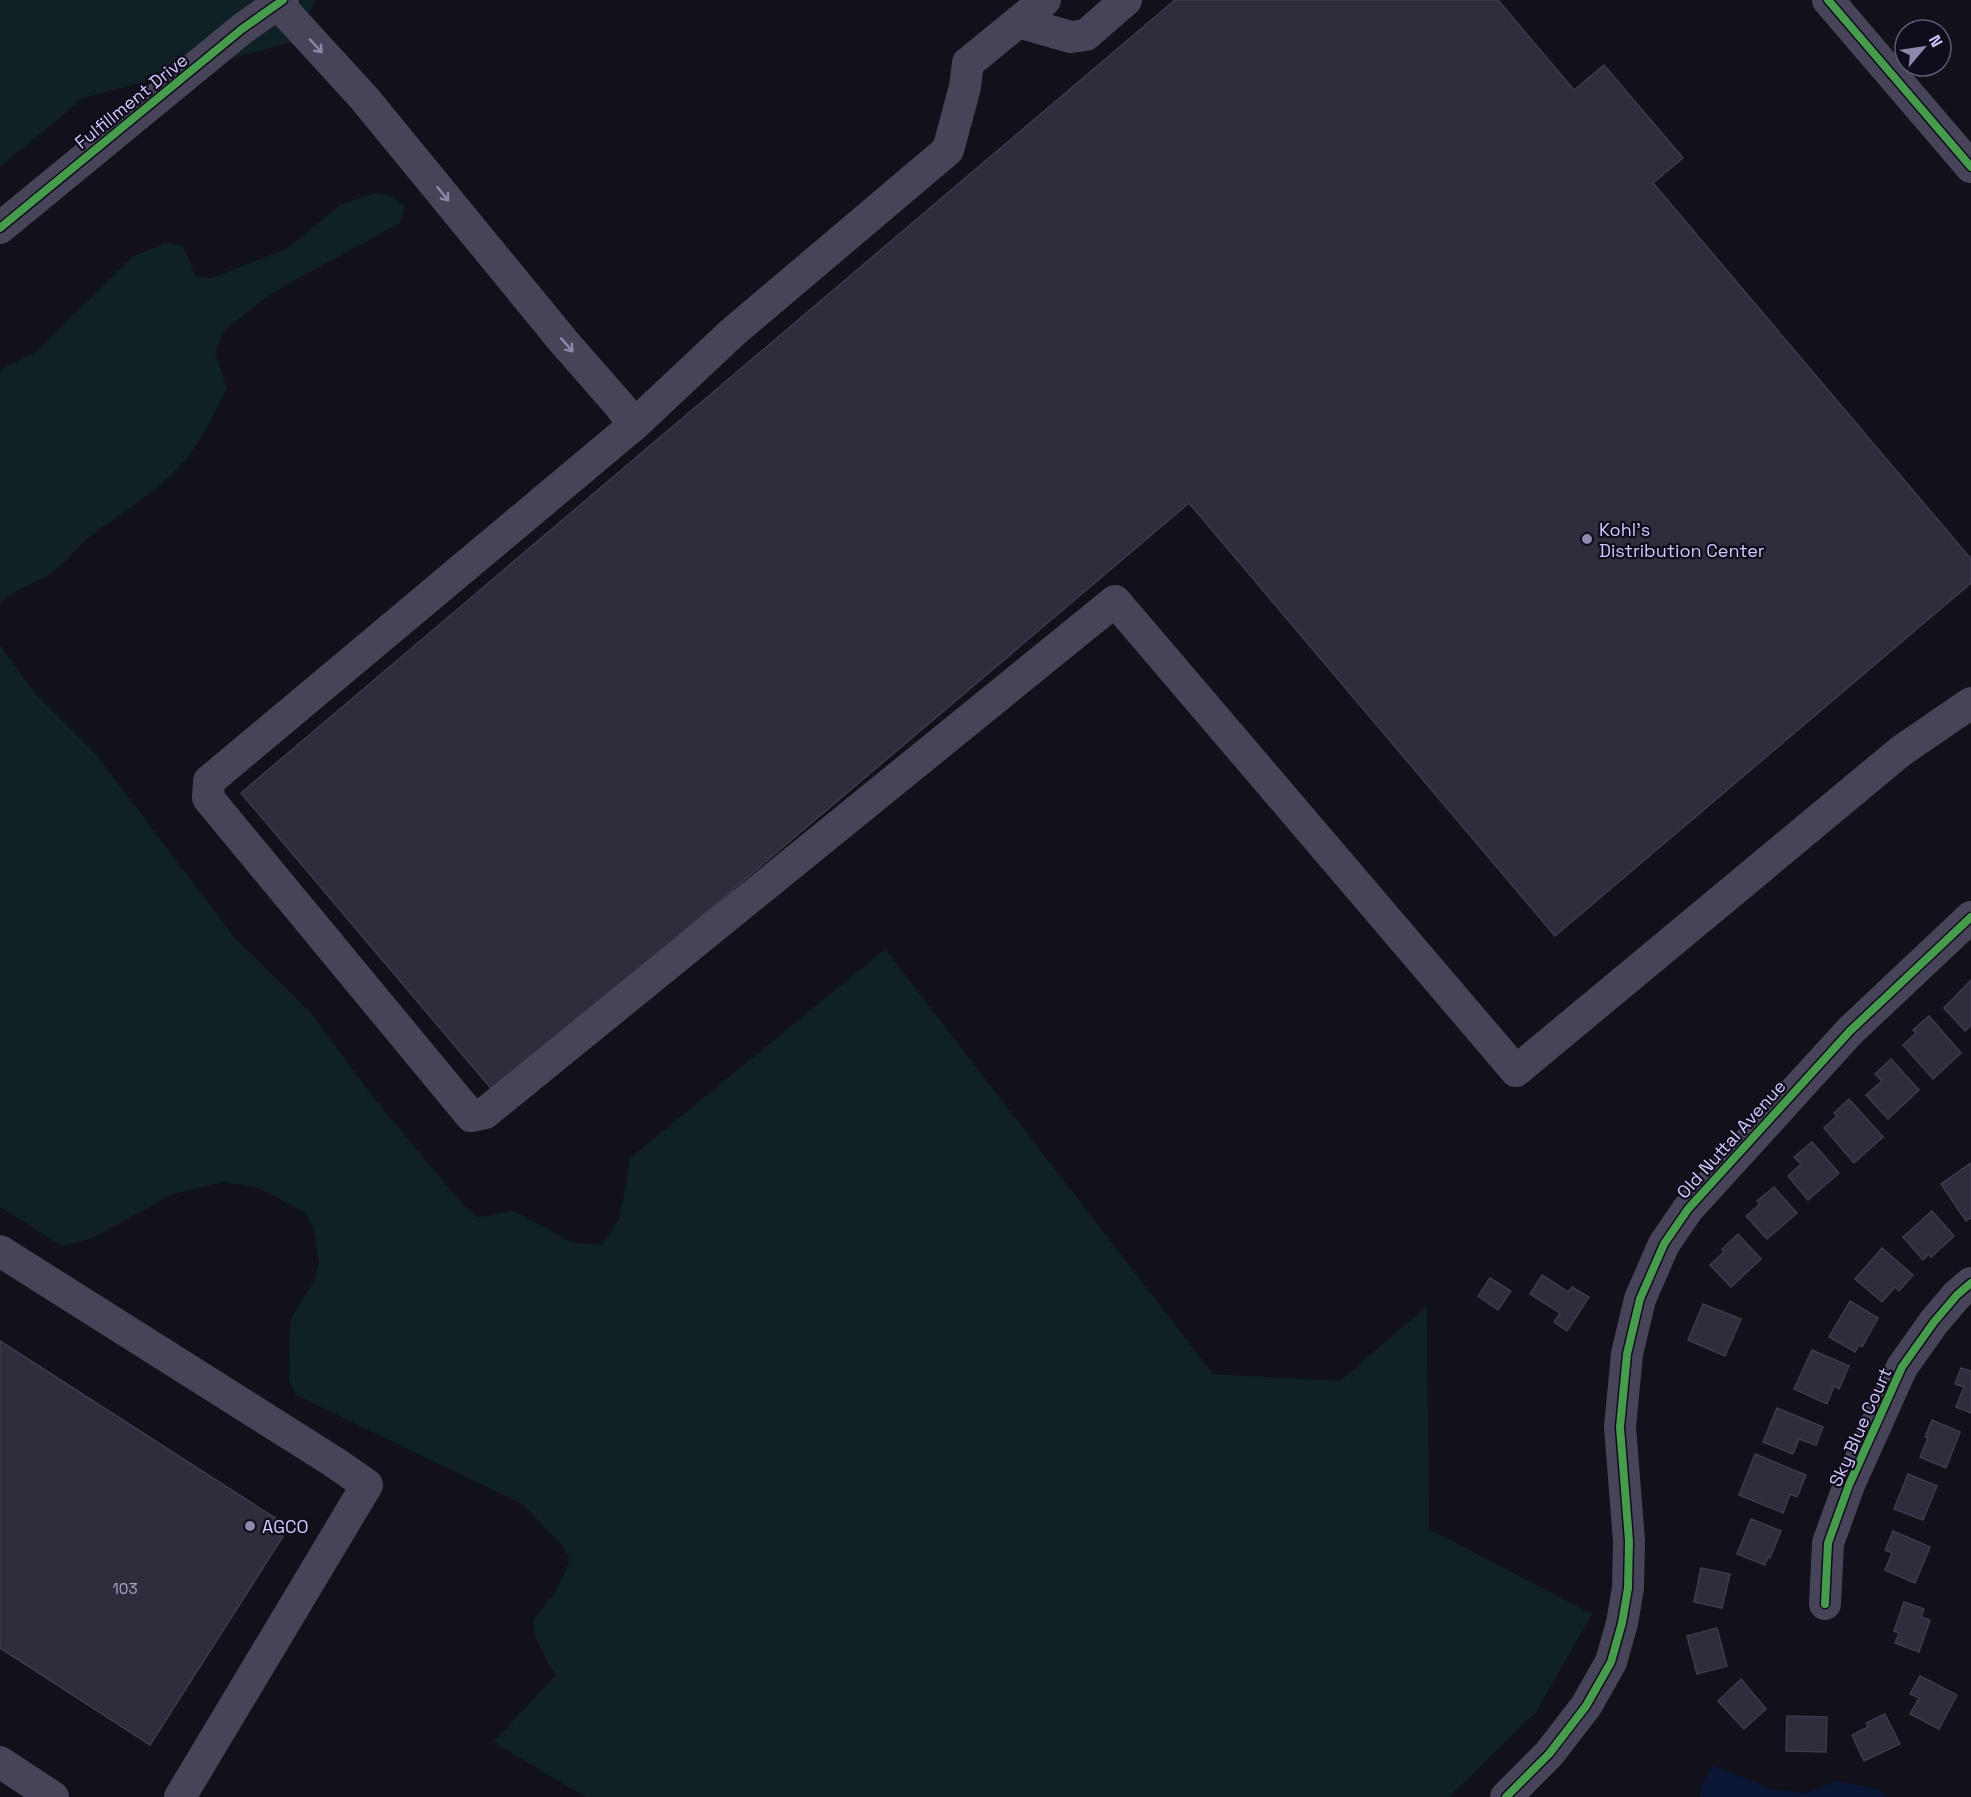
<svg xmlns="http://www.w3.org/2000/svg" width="1971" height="1797" font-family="'Space Grotesk',sans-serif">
<rect width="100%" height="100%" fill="#121018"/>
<g fill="#0f2124">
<polygon points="0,0 316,0 292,42 80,99 69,110 0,167"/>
<path d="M375,193L392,196L405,207L400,223L270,294L223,332L215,353L227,388C215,412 204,436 188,457C161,490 122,512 88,538C75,549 65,564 51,573C35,584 14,589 0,604V370L36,352L132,257L165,243L183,246L196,277L212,278L288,248L340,205Z"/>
<polygon points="0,645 33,691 95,753 234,937 311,1013 373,1097 464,1206 478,1217 514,1211 571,1242 602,1245 619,1219 629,1168 629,1159 885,949 1213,1374 1340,1381 1427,1306 1429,1529 1592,1614 1536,1712 1449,1797 585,1797 493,1742 556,1675 549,1665 534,1634 534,1618 555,1593 570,1560 563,1546 522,1504 296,1395 289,1381 290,1320 315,1279 319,1263 314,1230 306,1213 258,1188 224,1182 173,1194 93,1238 62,1246 0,1207"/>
</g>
<polygon fill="#0b1534" points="1713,1765 1772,1789 1806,1793 1836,1781 1879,1789 1887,1797 1700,1797 1700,1788"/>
<g fill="#302c3b" stroke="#3e3a4d" stroke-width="1.5">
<polygon points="1175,0 1498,0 1574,90 1604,65 1683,158 1653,183 1971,559 1971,583 1555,936 1189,503 494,1092 241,793"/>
<polygon points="1971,980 1971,1025 1965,1031 1944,1008"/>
<polygon points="1929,1016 1961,1053 1933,1079 1903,1045 1916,1033 1913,1030"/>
<polygon points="1891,1059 1919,1090 1888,1119 1866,1095 1882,1081 1875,1074"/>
<polygon points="1849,1099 1883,1137 1854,1163 1824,1128 1837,1116 1834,1113"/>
<polygon points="1812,1142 1839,1173 1808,1200 1788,1176 1801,1164 1794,1157"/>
<polygon points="1971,1163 1971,1218 1966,1221 1941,1184"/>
<polygon points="1774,1187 1797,1213 1767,1239 1746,1216 1760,1204 1757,1201"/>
<polygon points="1932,1211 1954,1236 1931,1257 1929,1254 1923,1260 1903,1237"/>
<polygon points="1738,1234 1761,1259 1731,1287 1710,1265 1724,1252 1722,1249"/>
<polygon points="1882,1248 1913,1275 1899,1291 1895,1287 1882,1302 1855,1279"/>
<polygon points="1542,1275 1568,1292 1572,1287 1589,1297 1567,1331 1554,1322 1560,1313 1530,1294"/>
<polygon points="1490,1278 1511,1291 1498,1310 1478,1296"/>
<polygon points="1850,1301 1878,1318 1862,1347 1859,1345 1855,1352 1829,1337"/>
<polygon points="1703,1304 1741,1319 1725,1356 1688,1340"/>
<polygon points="0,1341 289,1527 150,1745 0,1648"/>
<polygon points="1812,1350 1849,1366 1839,1389 1834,1386 1827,1404 1794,1389"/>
<polygon points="1961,1368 1971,1371 1971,1413 1956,1407 1964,1387 1955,1384"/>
<polygon points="1777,1408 1823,1427 1816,1445 1799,1439 1793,1454 1763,1442"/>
<polygon points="1932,1420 1960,1432 1946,1468 1920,1457 1928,1438 1925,1437"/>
<polygon points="1755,1454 1806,1475 1797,1497 1790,1494 1783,1513 1739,1495"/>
<polygon points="1908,1474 1937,1486 1923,1520 1894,1509"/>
<polygon points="1751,1519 1781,1531 1770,1558 1768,1557 1765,1565 1737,1554"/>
<polygon points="1893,1531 1930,1547 1915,1583 1885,1570 1892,1553 1885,1550"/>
<polygon points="1701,1568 1730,1574 1722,1608 1694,1602"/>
<polygon points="1904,1602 1924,1609 1921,1617 1930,1620 1919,1652 1895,1643 1899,1633 1894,1631"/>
<polygon points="1717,1628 1727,1666 1697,1674 1687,1636"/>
<polygon points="1920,1676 1957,1695 1939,1729 1910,1714 1919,1698 1910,1694"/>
<polygon points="1741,1679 1766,1709 1744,1729 1718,1701"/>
<polygon points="1885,1714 1900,1744 1864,1761 1852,1735 1868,1727 1866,1723"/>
<polygon points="1787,1716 1827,1717 1826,1752 1786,1751"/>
</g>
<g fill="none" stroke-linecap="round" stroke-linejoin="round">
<g stroke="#474459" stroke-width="32">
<polyline points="1045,0 968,63 965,87 948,150 733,332 634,425 209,781 208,798 471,1116 485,1113 1115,601 1516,1071 1901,751 1971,703"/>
<polyline points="1828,0 1971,167"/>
<polyline points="277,3 364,98 564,342 620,406 634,425"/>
<polyline points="1018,22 1071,37 1086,35 1126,0"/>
<polyline points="0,228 242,29 283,0"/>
<polyline points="0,1251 334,1462 367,1485 180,1797"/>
<polyline points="1825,1604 1828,1543 1849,1485 1902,1367 1934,1322 1957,1295 1971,1283"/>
<polyline points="0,1762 53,1797"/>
<polyline points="1506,1797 1549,1754 1586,1706 1611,1662 1622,1623 1628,1588 1629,1541 1620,1427 1627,1354 1640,1299 1664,1244 1688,1209 1850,1031 1971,917"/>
</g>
<g stroke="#100c1c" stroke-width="11">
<g id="cycleway">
<polyline points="1828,0 1971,167"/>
<polyline points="0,228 242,29 283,0"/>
<polyline points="1825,1604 1828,1543 1849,1485 1902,1367 1934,1322 1957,1295 1971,1283"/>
<polyline points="1506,1797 1549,1754 1586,1706 1611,1662 1622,1623 1628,1588 1629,1541 1620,1427 1627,1354 1640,1299 1664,1244 1688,1209 1850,1031 1971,917"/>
</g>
</g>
<use href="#cycleway" stroke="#469c4c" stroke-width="8"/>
</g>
<defs><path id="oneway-shaft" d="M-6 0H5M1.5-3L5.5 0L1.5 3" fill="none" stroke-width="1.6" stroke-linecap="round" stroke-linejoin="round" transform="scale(1.5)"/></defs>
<g stroke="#8d86ab">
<use href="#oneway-shaft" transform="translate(316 46) rotate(47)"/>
<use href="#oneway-shaft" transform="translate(443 194) rotate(51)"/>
<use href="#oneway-shaft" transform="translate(567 345) rotate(49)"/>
</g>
<g fill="#8f88ad" stroke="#100c1c" stroke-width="2">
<circle cx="1587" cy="539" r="6"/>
<circle cx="250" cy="1526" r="6"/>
</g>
<g text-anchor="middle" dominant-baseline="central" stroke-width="4.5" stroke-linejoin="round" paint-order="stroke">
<g font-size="15" fill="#aaa1cc">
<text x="125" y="1588">103</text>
</g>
<g font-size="18" fill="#d3c8fd" stroke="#100c1c">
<text transform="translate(131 101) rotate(-39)">Fulfillment Drive</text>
<text transform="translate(1731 1139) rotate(-48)">Old Nuttal Avenue</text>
<text transform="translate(1860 1427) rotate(-66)">Sky Blue Court</text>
</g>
<g font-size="18" fill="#d3c8fd" stroke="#100c1c" text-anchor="start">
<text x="1599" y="529">Kohl's<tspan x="1599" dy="21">Distribution Center</tspan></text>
<text x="262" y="1526">AGCO</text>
</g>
</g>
<g transform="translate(1923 48) rotate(61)"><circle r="28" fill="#100c1c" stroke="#5e5776" stroke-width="1.5"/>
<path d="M0-4.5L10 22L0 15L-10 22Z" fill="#8f88ad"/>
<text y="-9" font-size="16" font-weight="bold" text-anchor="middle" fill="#d3c8fd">N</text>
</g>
</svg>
